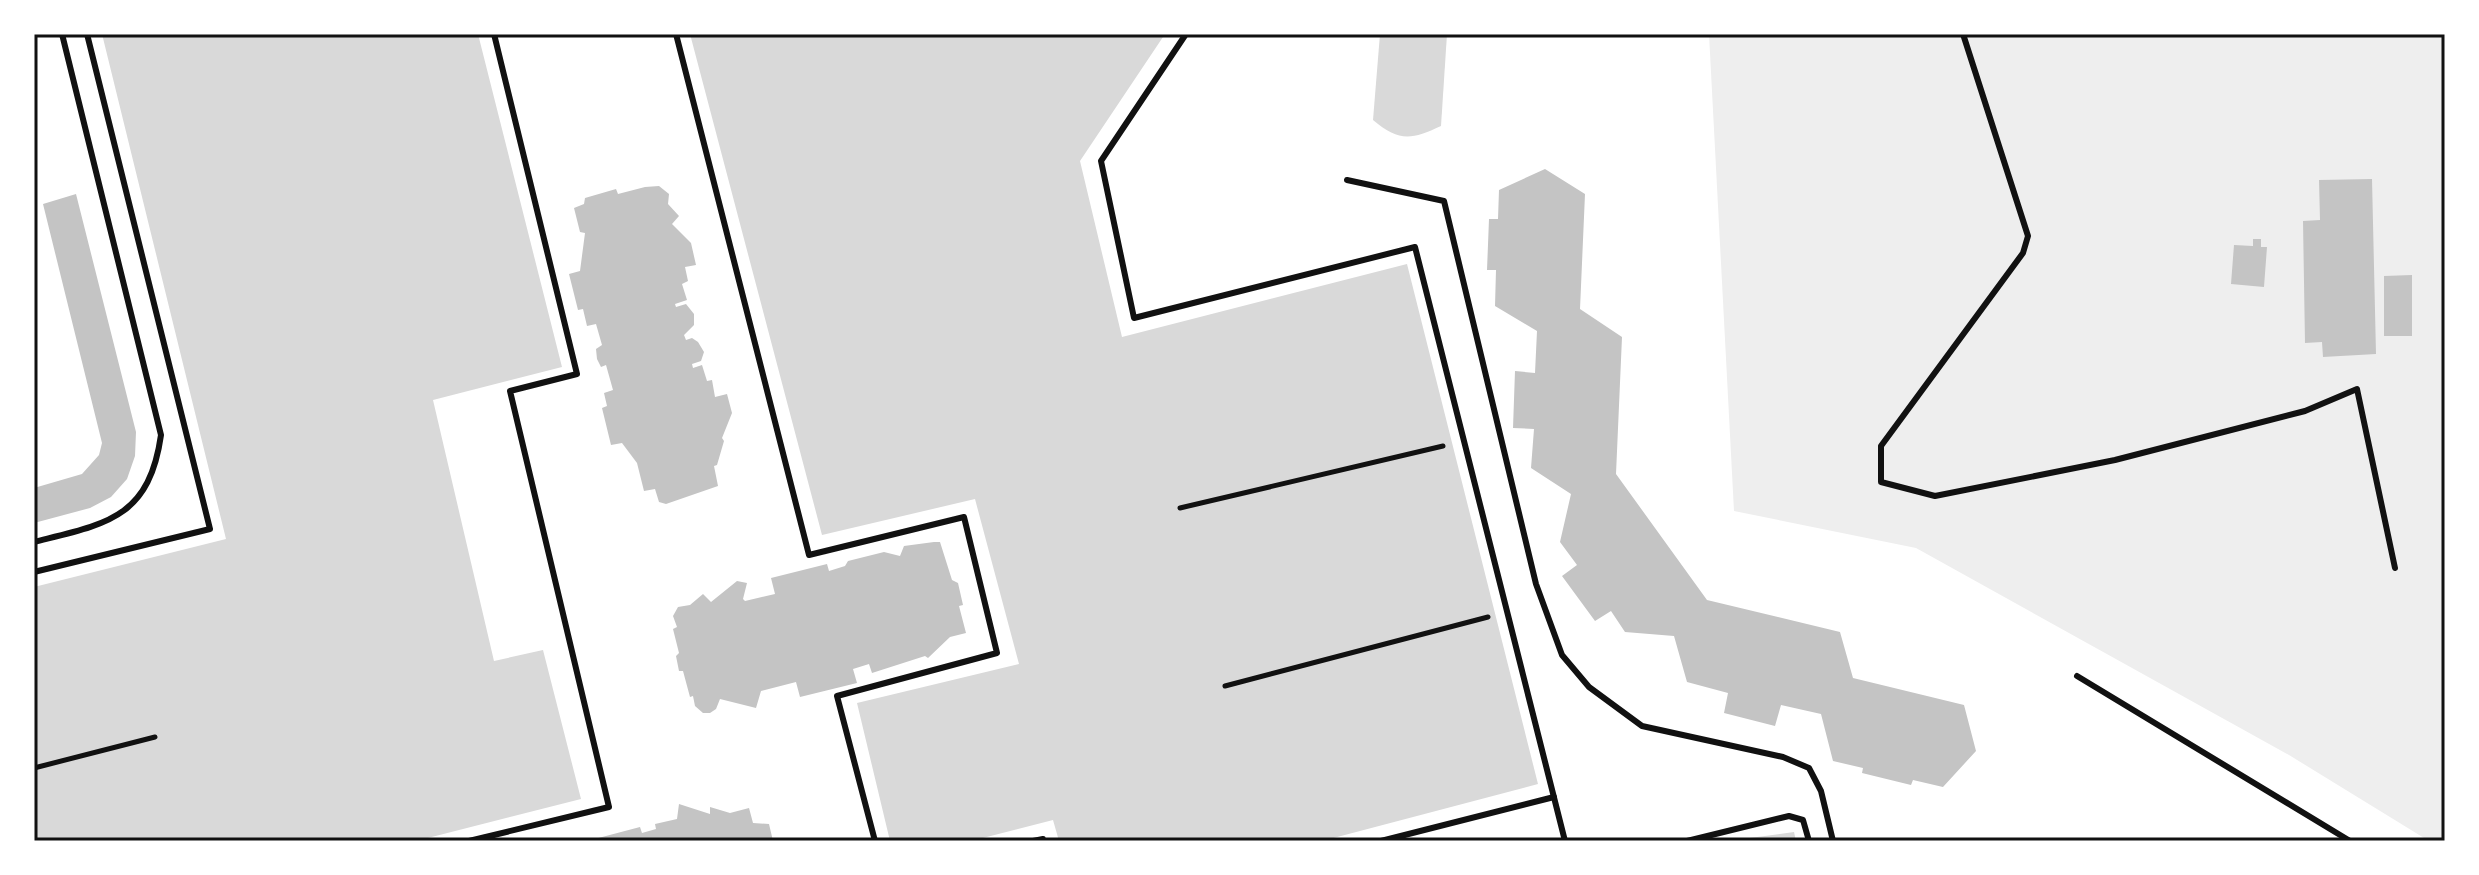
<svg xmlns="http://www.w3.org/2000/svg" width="2479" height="875" font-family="'Roboto Condensed',sans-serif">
<rect width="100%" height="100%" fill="#fff"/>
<polygon fill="#eee" points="1709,34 2445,34 2445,841 2429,841 2289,755 1916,548 1734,511"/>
<g fill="#d9d9d9">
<polygon points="102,34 478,34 562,367 433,400 494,661 543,650 581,799 416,841 34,841 34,587 226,539"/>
<polygon points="690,34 1165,34 1080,161 1122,337 1407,264 1538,784 1322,841 1059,841 1053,820 971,841 890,841 857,703 1019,664 975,499 822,535"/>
<path d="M1380,34H1447L1441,126C1411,140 1399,142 1373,120Z"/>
<polygon points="1794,832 1796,841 1727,841"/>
</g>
<g fill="#c4c4c4">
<polygon points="1545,169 1585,194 1580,309 1622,337 1616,474 1707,600 1840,632 1853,678 1964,705 1976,751 1943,787 1913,780 1911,785 1862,773 1863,768 1833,761 1821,714 1781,705 1775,726 1724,713 1728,693 1687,682 1674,636 1625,632 1611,611 1595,621 1562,576 1577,565 1560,542 1571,494 1531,468 1534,429 1513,428 1515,371 1535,373 1537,331 1495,306 1496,270 1487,270 1489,219 1498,219 1499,190"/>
<polygon points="2372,179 2376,354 2323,357 2322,342 2305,343 2303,221 2320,220 2319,180"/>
<polygon points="659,186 669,194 668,204 679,216 672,224 691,243 696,265 685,267 688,281 682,284 687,300 675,304 676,307 686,304 694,314 694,325 684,335 686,340 692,338 698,342 704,352 701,361 692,364 693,368 702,365 707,381 712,380 715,397 727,394 732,413 722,438 724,441 717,465 714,466 718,486 666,504 659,502 655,489 644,491 637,463 622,443 611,445 602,408 607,406 604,393 613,390 606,365 601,367 597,359 596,349 602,345 596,324 587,326 583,309 578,310 569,274 580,271 585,233 580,232 574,208 584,204 585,198 616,189 618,194 645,187"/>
<polygon points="76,194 136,432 135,456 127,479 111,497 90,508 34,523 34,488 82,474 99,455 102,443 43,204"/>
<polygon points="2253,239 2261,239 2261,247 2267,247 2264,287 2231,284 2234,245 2253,246"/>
<polygon points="2412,275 2412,336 2384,336 2384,276"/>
<polygon points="934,542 940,542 952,580 958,583 963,605 959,606 966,633 950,637 928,658 925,656 872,673 869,664 853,669 857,683 800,697 796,682 761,691 756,708 720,699 716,709 710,713 703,713 695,706 693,696 690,697 683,671 679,671 676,656 679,653 673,629 677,627 673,616 678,607 690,605 703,594 711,602 737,581 747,583 743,599 745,601 775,594 771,578 827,564 829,571 845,566 848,561 884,552 900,556 904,546"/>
<polygon points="679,804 710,814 710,807 730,813 749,808 753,823 769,824 773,841 587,841 640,827 642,833 656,829 655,824 677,819"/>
</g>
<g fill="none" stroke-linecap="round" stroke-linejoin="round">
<g stroke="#111" stroke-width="5">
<polyline points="1180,508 1443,446"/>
<polyline points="1225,686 1488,617"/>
<polyline points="34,768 155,737"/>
</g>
<g stroke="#111" stroke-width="6">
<polyline points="676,34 809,555 964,517 997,653 837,696 875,841"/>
<polyline points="1186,34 1101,161 1134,318 1415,247 1565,841"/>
<polyline points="1963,34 2028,236 2023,253 1881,446 1881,482 1935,496 2115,460 2305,411 2357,389 2395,568"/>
<polyline points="1347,180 1444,201 1536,584 1562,655 1589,687 1642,726 1783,757 1809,768 1821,791 1833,841"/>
<path d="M34,542C106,524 149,519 161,435L62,34"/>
<polyline points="34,572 210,529 87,34"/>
<polyline points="2077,676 2350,841"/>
<polyline points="469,841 609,807 510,391 577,374 494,34"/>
<polyline points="1033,841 1043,839 1043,841"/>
<polyline points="1381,841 1554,797"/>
<polyline points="1687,841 1789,816 1803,820 1809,841"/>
</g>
</g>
<rect width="2479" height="875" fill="none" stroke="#ffffff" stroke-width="72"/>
<rect x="36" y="36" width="2407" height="803" fill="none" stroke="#111" stroke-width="3"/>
</svg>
